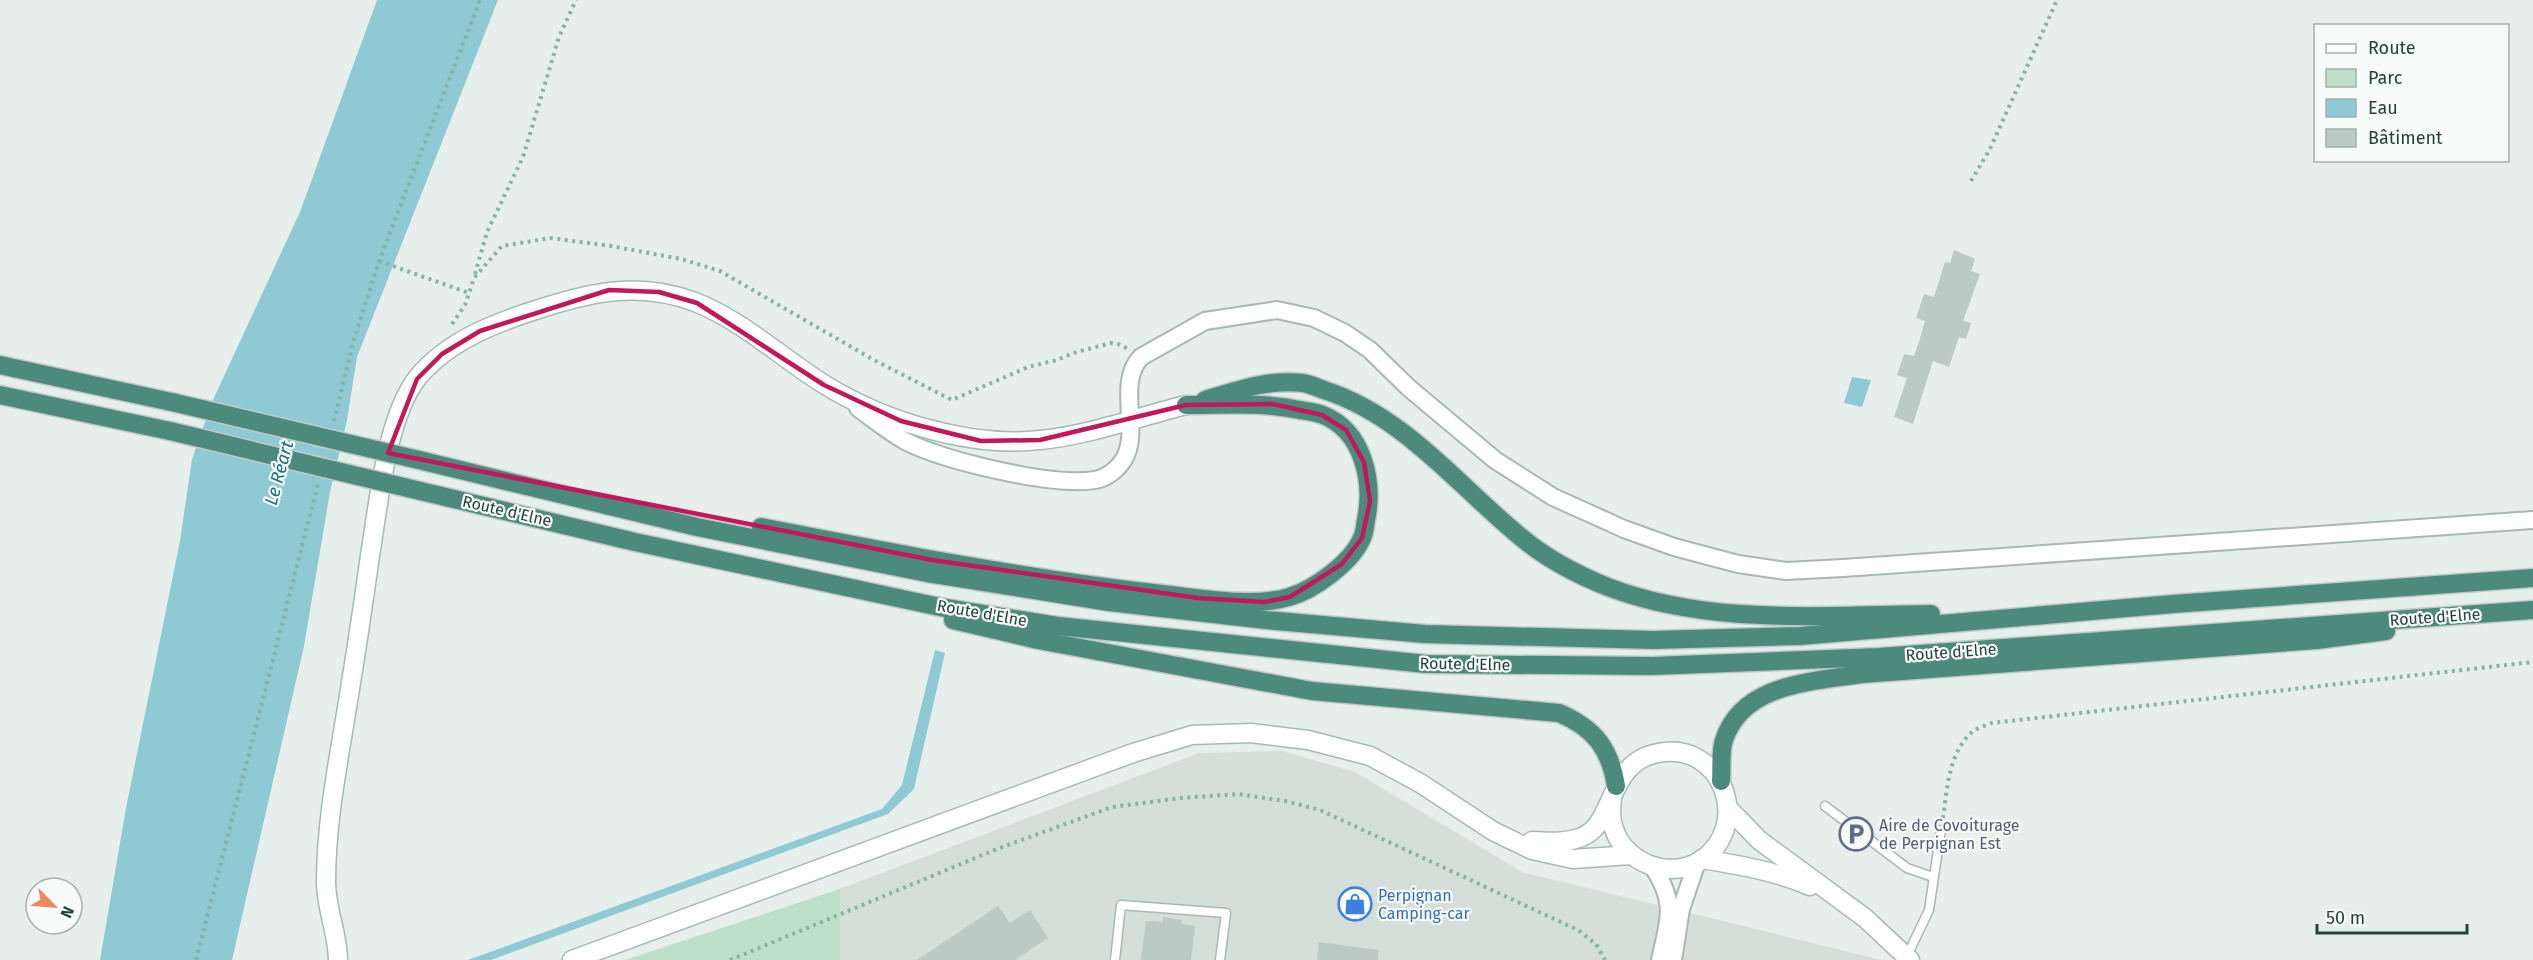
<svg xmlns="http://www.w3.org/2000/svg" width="2533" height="960" font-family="'Fira Sans',sans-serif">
<rect width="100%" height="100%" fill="#e6efeb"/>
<polygon fill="#d4dfda" points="1282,751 1355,772 1522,872 1882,960 652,960 1199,753"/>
<polygon fill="#bfe0c8" points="840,889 840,960 625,960"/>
<g fill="#8ec9d4">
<polygon points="377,0 498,0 357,357 347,420 330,492 304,646 232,960 100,960 126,808 180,541 192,459 212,402 300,212"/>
<polygon points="1852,377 1871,380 1862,407 1844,403"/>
<polygon points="935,650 945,653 914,789 888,814 491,960 468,960 882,809 902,785"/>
</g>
<g fill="#bbcac4">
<polygon points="1954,250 1975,259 1971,271 1980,274 1963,321 1971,323 1966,339 1959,337 1949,367 1933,361 1913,424 1894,417 1907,378 1897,375 1904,354 1914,356 1919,342 1925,321 1916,318 1924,294 1934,297 1945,262 1950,263"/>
<polygon points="998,906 1010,923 1030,910 1048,938 1015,960 917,960"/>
<polygon points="1163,917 1182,920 1181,924 1195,926 1191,960 1141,960 1146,921 1163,922"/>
<polygon points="1319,942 1378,950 1378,960 1317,960"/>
</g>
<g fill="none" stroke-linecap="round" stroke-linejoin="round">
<g stroke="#a8b8b2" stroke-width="11">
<g id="service">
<polyline points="1825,806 1907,868 1933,877"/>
<polyline points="1907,956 1929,910 1941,830"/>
<polyline points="1115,960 1121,905 1226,913 1220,960"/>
</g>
</g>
<g stroke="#a8b8b2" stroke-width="20">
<g id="minor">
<path d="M858,408C873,419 890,433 907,442C946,461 1052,487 1095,480C1107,478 1118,469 1124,459C1141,430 1116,383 1141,357L1205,321L1277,310L1314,318L1345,333L1370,350L1409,388L1495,460L1553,497L1624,529L1674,547L1738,564L1786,571L1843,568L2533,520"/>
<path d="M1653,867C1677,904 1669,919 1660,960"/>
<polyline points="1673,960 1681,909 1697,862"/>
</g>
</g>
<g stroke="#a8b8b2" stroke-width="21">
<g id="tertiary">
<polyline points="1728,808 1759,840 1865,918 1910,960"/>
<path d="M1702,859C1739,865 1775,871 1810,886"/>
</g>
</g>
<g stroke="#a4bbb3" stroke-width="21">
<g id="secondary">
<path d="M1532,841C1549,842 1566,843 1582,837C1616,823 1607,762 1658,753C1722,740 1754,826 1700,861C1669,880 1625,863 1614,829C1610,818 1611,808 1612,797"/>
<path d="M338,960C338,934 326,909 326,882C326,814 342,744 352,676C359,634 365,591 371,549C379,500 387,416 418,377C449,340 497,322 542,308C595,291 641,282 695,302C741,320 781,357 822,383C882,421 970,448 1040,440C1090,435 1138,417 1186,405"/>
<polyline points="572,960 1133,753 1192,735 1251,733 1308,740 1370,756 1420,783 1493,831 1532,850 1573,859 1631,855"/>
</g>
</g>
<g stroke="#c2cac8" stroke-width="21">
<g id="trunk">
<polyline points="0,365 176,403"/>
<polyline points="0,395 170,431"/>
<path d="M1205,400C1238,390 1268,379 1303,383C1310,384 1318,388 1324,390C1405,416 1458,486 1522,538C1547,559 1578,575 1608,587C1710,626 1824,615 1931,614"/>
<polyline points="419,460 697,527 927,573 1109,602 1266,620 1425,634 1653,640 1800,636 2173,604 2533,578"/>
<polyline points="412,489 635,542 940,607 1058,626 1426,664 1652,666 1879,657 2533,610"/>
<path d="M761,527C894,553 1027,579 1162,594C1200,598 1253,608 1289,597C1314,590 1352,562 1362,538C1365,532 1365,525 1366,520C1374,481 1363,431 1323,415C1316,412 1307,411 1300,410C1263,402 1225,405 1186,405"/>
<path d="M953,620L1038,640L1312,691L1559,713C1594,728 1610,748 1616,786"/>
<path d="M1721,781C1722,768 1720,752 1724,740C1743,683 1812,682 1862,674L2317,640L2386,631"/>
</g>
</g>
<g stroke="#86b3a5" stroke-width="4" stroke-dasharray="3 4.5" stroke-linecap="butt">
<polyline points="1971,181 1990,149 2057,0"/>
<polyline points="379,261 469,293"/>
<polyline points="475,274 487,232 523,157 559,37 576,0"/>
<polyline points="452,324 465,305 474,278 502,246 550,238 611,246 681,259 720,271 872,359 952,400 1028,367 1057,360 1073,353 1111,343 1118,344 1128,349"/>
<polyline points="334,421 354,339 379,261 480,0"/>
<path d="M1943,818C1947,790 1949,748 1975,730C1980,727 1987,725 1992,723L2533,662"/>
<polyline points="196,960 318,484"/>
<polyline points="730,960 997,849 1112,807 1181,798 1238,794 1285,801 1320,810 1578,930 1596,944 1605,960"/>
</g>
<use href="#service" stroke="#fff" stroke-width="8"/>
<use href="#minor" stroke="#fff" stroke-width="16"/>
<use href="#tertiary" stroke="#fff" stroke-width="18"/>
<use href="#secondary" stroke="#fff" stroke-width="18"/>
<use href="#trunk" stroke="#4c8a7c" stroke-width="18"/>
<g stroke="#c2cac8" stroke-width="21" stroke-linecap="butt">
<g id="trunk-bridge">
<polyline points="176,403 419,460"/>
<polyline points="170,431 412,489"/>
</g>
</g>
<use href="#trunk-bridge" stroke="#4c8a7c" stroke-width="18"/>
</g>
<path fill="none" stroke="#c2185b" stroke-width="4.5" stroke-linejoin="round" d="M609,290L659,292L697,303L824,385L901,421L981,441L1040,440L1186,405L1273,404L1322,415L1346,430L1364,462L1370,501L1362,538L1342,564L1290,597L1264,602L1198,598L932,560L388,453L417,379L442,354L480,331Z"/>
<defs>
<g id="parking-ring" transform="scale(1.725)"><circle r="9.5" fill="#f7fbf9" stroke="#5c6f8a" stroke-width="1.5"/><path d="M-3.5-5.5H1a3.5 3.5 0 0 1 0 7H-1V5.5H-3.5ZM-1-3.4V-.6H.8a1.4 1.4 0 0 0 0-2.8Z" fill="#5c6f8a"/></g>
<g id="shop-ring" transform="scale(1.725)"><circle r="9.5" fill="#f7fbf9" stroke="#3f7fe0" stroke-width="1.5"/><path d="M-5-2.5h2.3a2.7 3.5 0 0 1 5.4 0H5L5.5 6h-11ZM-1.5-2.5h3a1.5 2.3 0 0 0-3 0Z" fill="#3f7fe0"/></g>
</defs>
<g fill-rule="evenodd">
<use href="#parking-ring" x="1856" y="834"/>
<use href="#shop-ring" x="1355" y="904"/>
</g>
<g text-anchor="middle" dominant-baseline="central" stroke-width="4.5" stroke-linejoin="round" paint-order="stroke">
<g font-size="16" fill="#24423a" stroke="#f7fbf9">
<text transform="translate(507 511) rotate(13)">Route d'Elne</text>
<text transform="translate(982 613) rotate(10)">Route d'Elne</text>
<text transform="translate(2435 617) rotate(-4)">Route d'Elne</text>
<text transform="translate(1951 652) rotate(-4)">Route d'Elne</text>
<text transform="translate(1465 664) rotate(1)">Route d'Elne</text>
</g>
<g font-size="16" fill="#4e5e75" stroke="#f7fbf9" text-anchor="start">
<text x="1879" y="825">Aire de Covoiturage<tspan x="1879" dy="18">de Perpignan Est</tspan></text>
</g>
<g font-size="16" fill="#366cbe" stroke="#f7fbf9" text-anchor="start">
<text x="1378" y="895">Perpignan<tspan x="1378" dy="18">Camping-car</tspan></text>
</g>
<g font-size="18" font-style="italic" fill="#1c6f80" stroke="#f7fbf9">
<text transform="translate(279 473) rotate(-75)">Le Réart</text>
</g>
</g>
<rect x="2314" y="24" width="195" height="138" fill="#f7fbf9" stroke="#a3b1ad" stroke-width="1.5"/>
<rect x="2326" y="44" width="30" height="9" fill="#ffffff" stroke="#a3b1ad" stroke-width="1.5"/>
<text x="2368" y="54" font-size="18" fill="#24423a">Route</text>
<rect x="2326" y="69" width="30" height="18" fill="#bfe0c8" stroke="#a3b1ad" stroke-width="1.5"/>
<text x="2368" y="84" font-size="18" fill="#24423a">Parc</text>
<rect x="2326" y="99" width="30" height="18" fill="#8ec9d4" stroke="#a3b1ad" stroke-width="1.5"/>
<text x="2368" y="114" font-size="18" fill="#24423a">Eau</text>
<rect x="2326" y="129" width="30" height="18" fill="#bbcac4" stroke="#a3b1ad" stroke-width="1.5"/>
<text x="2368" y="144" font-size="18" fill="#24423a">Bâtiment</text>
<g transform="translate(54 906) rotate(115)"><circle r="28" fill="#f7fbf9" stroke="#a3b1ad" stroke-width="1.5"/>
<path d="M0-4.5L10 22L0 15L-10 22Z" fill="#f4845f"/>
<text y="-9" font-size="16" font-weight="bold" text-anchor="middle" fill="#24423a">N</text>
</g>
<path d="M2317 924v9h150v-9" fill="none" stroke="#24423a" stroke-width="3"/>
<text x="2326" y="924" font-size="18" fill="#24423a" stroke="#f7fbf9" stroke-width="4.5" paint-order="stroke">50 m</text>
</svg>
